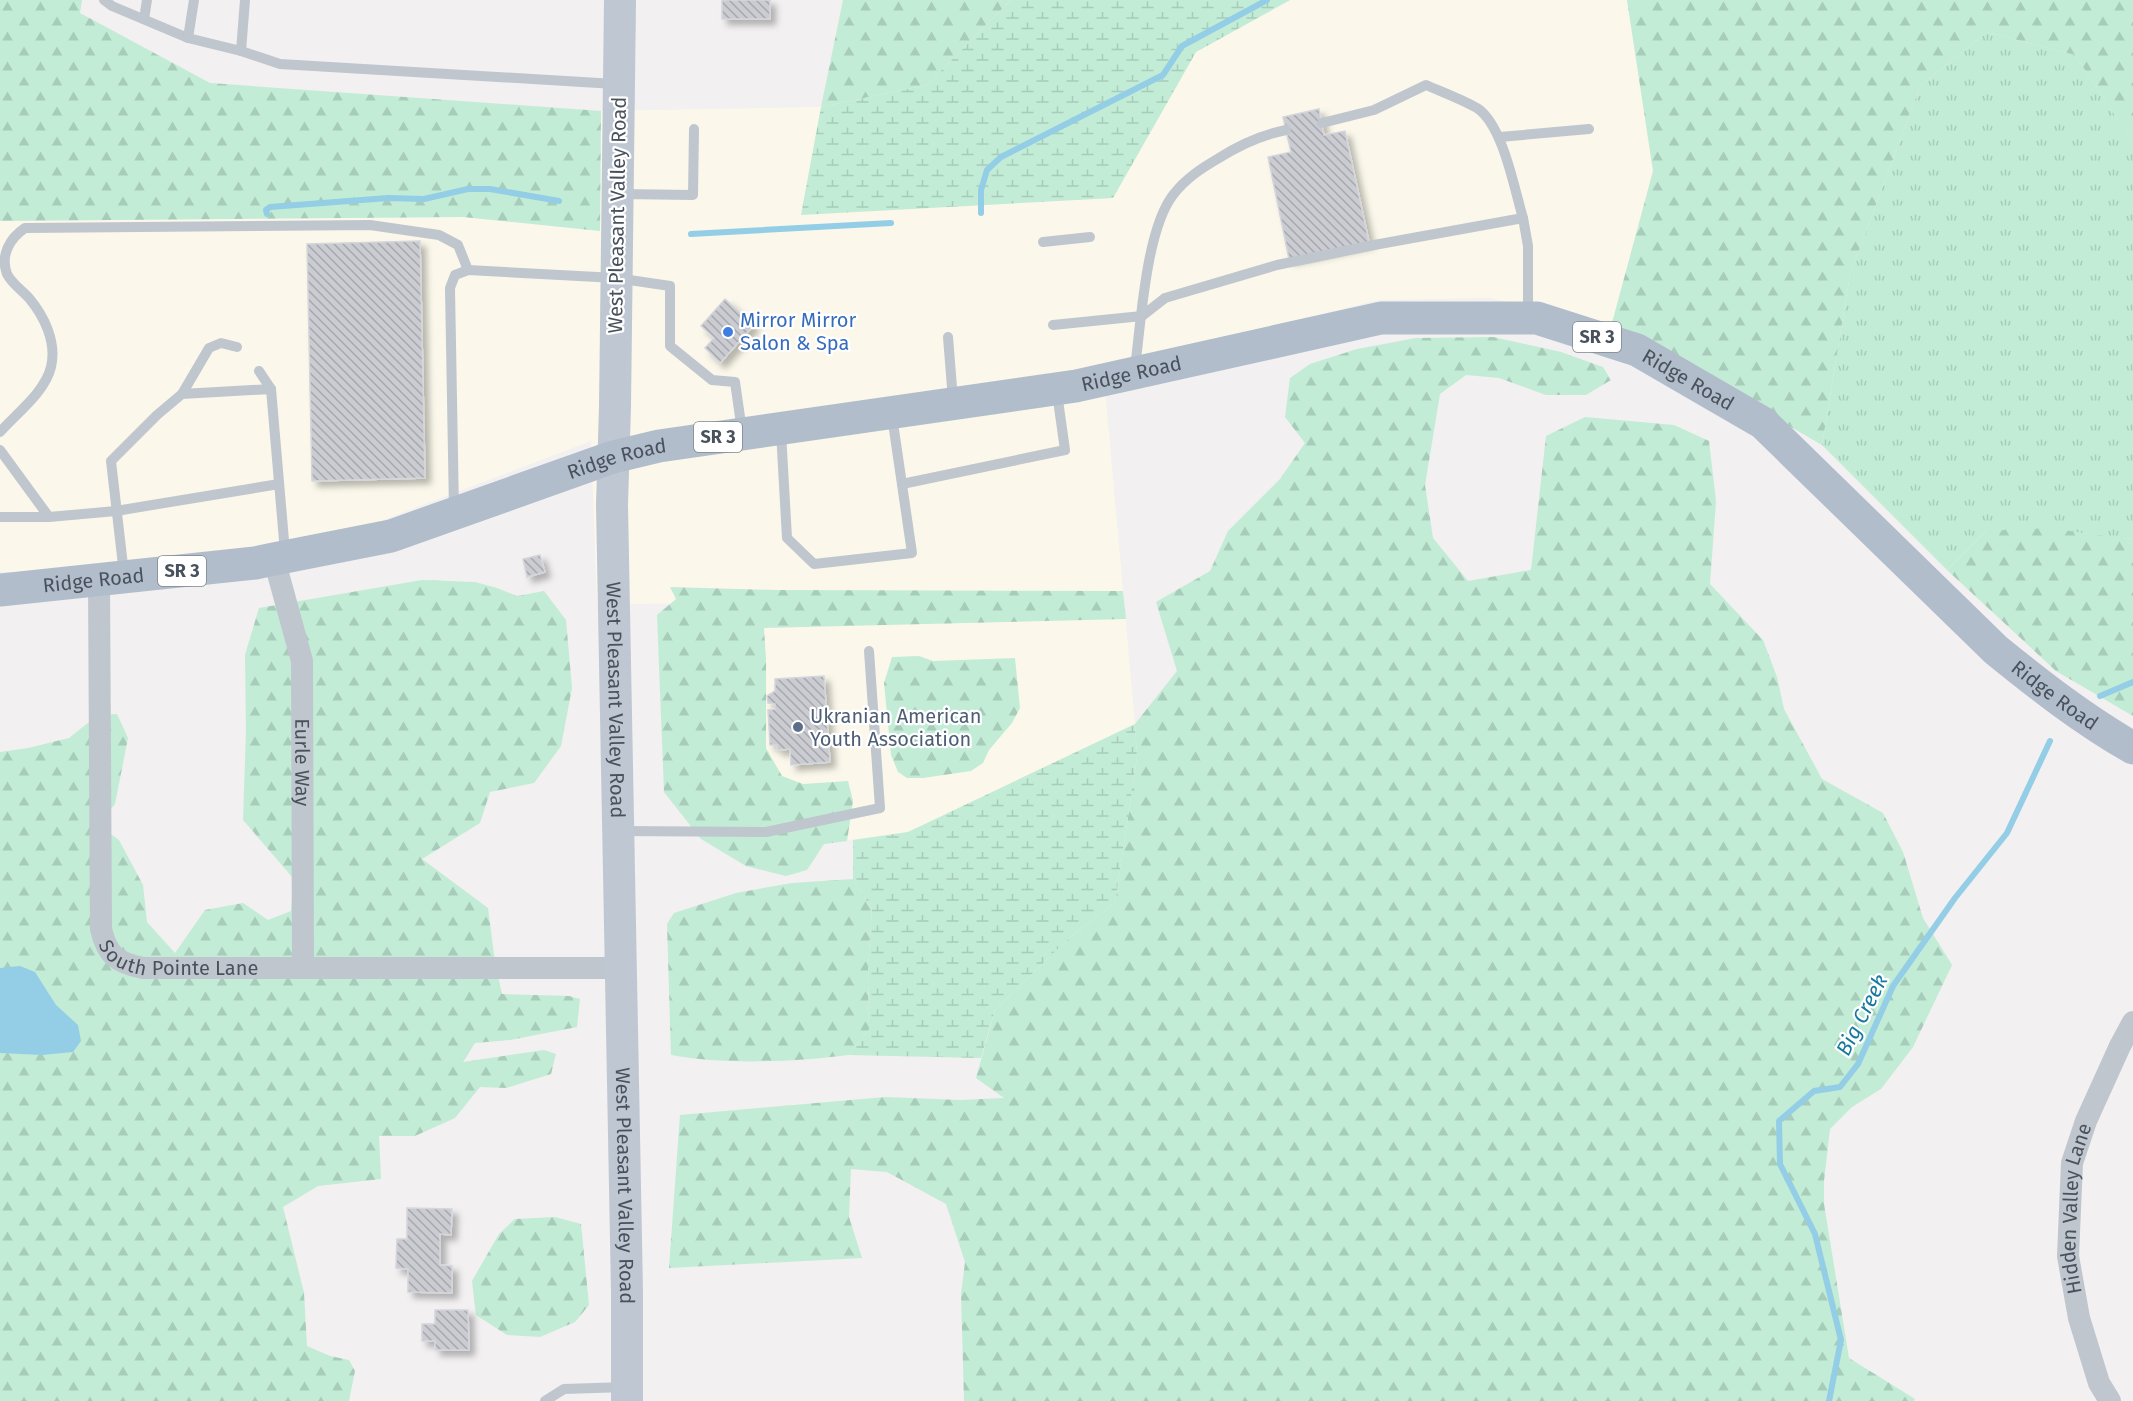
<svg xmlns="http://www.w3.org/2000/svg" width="2133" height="1401" font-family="'Fira Sans',sans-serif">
<defs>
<pattern id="grass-tufts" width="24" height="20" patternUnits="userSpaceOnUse" patternTransform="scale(1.5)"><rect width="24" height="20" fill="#c2ecd6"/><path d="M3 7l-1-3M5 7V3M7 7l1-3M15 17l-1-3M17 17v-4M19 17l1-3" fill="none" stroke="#a8ccba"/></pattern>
<pattern id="forest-firs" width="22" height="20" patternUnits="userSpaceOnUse" patternTransform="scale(1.5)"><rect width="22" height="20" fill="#c2ecd6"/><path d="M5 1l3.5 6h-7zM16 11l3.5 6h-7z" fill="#a8ccba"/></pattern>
<pattern id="wetland-marsh" width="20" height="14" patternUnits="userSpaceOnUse" patternTransform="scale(1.5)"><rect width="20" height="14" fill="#c2ecd6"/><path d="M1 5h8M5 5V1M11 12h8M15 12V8" fill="none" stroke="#a8ccba"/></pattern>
<pattern id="building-back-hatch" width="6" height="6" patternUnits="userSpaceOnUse" patternTransform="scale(1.5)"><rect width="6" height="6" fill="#caccd2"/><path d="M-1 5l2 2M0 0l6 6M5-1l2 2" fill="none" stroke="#a6a8ae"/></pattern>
<filter id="shadow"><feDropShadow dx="5.5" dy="5.5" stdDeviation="3" flood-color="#0004"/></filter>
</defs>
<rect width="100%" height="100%" fill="#f2f0f0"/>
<polygon fill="#fbf8eb" points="1291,0 1627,0 1653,171 1612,323 1490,298 1379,300 1103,367 1135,724 908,832 763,852 750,603 597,604 591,441 381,521 260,546 66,571 0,572 0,221 463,217 600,231 601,111 821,107 801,214 1113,198 1196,52"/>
<polygon fill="url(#grass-tufts)" points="1987,32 2075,55 2133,142 2133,538 2126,539 1986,531 1947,570 1822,445 1850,275 1920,86"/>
<g fill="url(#forest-firs)">
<polygon points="0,0 82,0 80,13 210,83 601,111 600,231 463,217 0,221"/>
<polygon points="843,0 1011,0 927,85 821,107"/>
<polygon points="1627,0 2133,0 2133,142 2075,55 1987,32 1920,86 1850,275 1822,445 1612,323 1653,171"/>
<polygon points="1493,337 1561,352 1603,367 1611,380 1586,395 1546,395 1499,378 1466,375 1440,394 1425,485 1433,538 1468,581 1531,570 1546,436 1585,417 1674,425 1709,441 1716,501 1710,584 1763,640 1777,677 1784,709 1822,779 1883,813 1903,852 1923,918 1952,965 1913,1047 1881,1089 1852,1107 1830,1129 1824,1181 1824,1204 1849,1358 1915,1399 1914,1401 964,1401 961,1294 965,1262 946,1204 887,1172 851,1169 849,1217 862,1258 669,1268 680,1115 885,1097 960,1100 1004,1098 976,1078 995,1010 1069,938 1115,903 1137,757 1135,724 1177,671 1156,602 1210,571 1228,531 1280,479 1305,443 1285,417 1290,378 1310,364 1357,349 1416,338"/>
<polygon points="2049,528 2126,539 2133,538 2133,716 2056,671 1947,570 1986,531"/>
<polygon points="422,580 475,582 497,588 517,596 544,591 566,620 572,688 561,746 534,783 490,792 480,823 422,859 488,908 495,962 502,994 569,996 580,999 577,1027 510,1040 475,1043 463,1062 544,1050 556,1054 551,1074 506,1088 480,1087 455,1118 415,1136 379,1136 381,1179 318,1186 283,1207 304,1293 307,1346 330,1356 349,1360 355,1371 349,1401 0,1401 0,752 28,748 69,738 98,715 117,714 128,738 115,804 98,825 119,840 143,885 147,922 175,953 205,910 243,903 268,920 291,911 293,878 243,820 246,731 245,655 259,608"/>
<polygon points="670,587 776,590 1123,591 1126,619 764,628 766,659 766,748 782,776 803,784 848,781 853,801 847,841 824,844 807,870 786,876 746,866 701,839 664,792 657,615 676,599"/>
<polygon points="919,656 933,661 1015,658 1020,708 1012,723 989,750 983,763 971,771 923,778 907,778 898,772 891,755 884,683 892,657"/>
<path d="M853,879L872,909L868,967L869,1030L848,1055C795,1062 724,1065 671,1055L667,924L674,913L736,893L792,883Z"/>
<polygon points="555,1217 581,1224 589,1305 575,1322 540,1337 507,1335 476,1315 472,1281 499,1234 515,1219"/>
</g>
<g fill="url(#wetland-marsh)">
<polygon points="1011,0 1290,0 1196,52 1113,198 801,215 821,107 927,85"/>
<polygon points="1135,724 1137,757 1115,903 1069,938 995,1010 981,1058 848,1055 869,1030 868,967 872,909 853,879 853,840 908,832"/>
</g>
<polygon fill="#93cee6" points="20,966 35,972 56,1005 78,1025 81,1041 73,1052 42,1055 0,1053 0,968"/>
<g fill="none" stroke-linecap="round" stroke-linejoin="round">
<g stroke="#93cee6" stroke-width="6">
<polyline points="981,213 981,190 987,170 1001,157 1163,75 1182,46 1267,0"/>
<polyline points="267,214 266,210 270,207 388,198 424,199 468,189 490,189 559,201"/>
<polyline points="691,234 891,223"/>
<polyline points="2100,696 2133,682"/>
<polyline points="1829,1401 1841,1340 1815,1234 1780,1164 1779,1121 1814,1091 1840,1087 1858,1064 1893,986 1955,898 2007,833 2050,741"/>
</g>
</g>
<g fill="url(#building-back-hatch)" stroke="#d5d6db" stroke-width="1.5" filter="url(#shadow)">
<rect x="722" y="0" width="48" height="19"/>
<polygon points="1319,109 1324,135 1345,131 1369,242 1289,259 1268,157 1291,152 1283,117"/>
<polygon points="420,241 425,478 312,481 307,244"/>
<polygon points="725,299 754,325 720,363 705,348 714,338 701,326"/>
<polygon points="540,555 545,572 527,577 523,559"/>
<polygon points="824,676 830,762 791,765 790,749 779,750 777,749 777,745 770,745 768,710 775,709 775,704 768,703 767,696 775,691 775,679"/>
<polygon points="407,1208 452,1209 451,1235 440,1234 440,1265 452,1266 452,1293 408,1292 408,1269 396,1268 397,1239 407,1239"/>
<polygon points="435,1310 468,1310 469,1350 435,1350 435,1341 422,1341 422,1324 435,1324"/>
</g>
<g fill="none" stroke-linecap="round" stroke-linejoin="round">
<g stroke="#bfc6ce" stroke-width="10">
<polyline points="104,0 112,6 188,38 241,51"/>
<polyline points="245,0 241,51 280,64 615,84"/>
<polyline points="144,19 147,0"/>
<polyline points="188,38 194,0"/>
<path d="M1322,123L1374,110L1426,85C1442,92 1461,99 1477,108C1503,125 1514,188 1523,218"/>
<polyline points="1500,137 1589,129"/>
<polyline points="620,194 693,195 694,129"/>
<polyline points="1043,242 1090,237"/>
<polyline points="1053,325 1142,316 1165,298 1277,265 1374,245 1523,218 1528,246 1528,314"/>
<polyline points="948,337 953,400"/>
<path d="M1135,368C1141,322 1146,230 1173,195C1186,178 1202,168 1219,158C1241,144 1261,135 1286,130"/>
<polyline points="259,371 271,389"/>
<polyline points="182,394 209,348 221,343 237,347"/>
<path d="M0,432C17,413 45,392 51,367C57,342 44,316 29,298C22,290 12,284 7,274C0,255 10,238 25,228L370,225L439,235L458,245L468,270"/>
<polyline points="781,432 787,538 814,564 912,553 892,416"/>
<polyline points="0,450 49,517"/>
<polyline points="902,484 1065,450 1057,393"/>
<polyline points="454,510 450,288 455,275 468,270 616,278 670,286 670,346 712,380 735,382 742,431"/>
<polyline points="0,517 49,517 116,511 279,484"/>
<polyline points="124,574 111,461 157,415 182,394 271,389 285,552"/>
<polyline points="621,831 766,832 880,808 869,651"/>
<polyline points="545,1401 564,1389 626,1387"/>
</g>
<g stroke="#bfc6ce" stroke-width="22">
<path id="s1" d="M274,559L302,661L303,968"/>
<path id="s2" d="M99,580L101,929C107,955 117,963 143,968H620"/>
<path id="s3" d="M2110,1401L2099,1383L2079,1318L2068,1256L2072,1163L2086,1121L2120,1046L2133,1022"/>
</g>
<path stroke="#bfc7d2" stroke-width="32" id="s4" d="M620,0L615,407L612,505L627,1292V1401"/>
<path stroke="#b2bdcc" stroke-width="33" id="s5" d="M0,590L255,563L274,559L391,536L613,457L659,446L1076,386L1381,318H1537L1637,350L1763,423L1996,650C2039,685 2084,720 2133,748"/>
</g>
<circle fill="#3f7fe0" stroke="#fff" stroke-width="2" cx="728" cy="332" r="6"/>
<circle fill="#5c6f8a" stroke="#fff" stroke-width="2" cx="798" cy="727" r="6"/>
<g text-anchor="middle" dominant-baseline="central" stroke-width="4.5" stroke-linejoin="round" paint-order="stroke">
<g fill="#fff" stroke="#80868d" stroke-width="1.5">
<rect x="1573" y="322" width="48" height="30" rx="4.5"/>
<rect x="694" y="422" width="48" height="30" rx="4.5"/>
<rect x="158" y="556" width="48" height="30" rx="4.5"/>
</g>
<g font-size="18" font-weight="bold" fill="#49525c">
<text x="1597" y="337">SR 3</text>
<text x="718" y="437">SR 3</text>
<text x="182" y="571">SR 3</text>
</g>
<g font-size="20" fill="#49525c" stroke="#fff">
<text transform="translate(617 215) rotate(-89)">West Pleasant Valley Road</text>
<text stroke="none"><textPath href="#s5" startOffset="1156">Ridge Road</textPath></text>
<text stroke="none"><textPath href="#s5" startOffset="1732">Ridge Road</textPath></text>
<text stroke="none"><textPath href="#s5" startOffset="634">Ridge Road</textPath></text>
<text stroke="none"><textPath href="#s5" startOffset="94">Ridge Road</textPath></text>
<text stroke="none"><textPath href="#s5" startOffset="2218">Ridge Road</textPath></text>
<text stroke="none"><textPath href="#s4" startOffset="700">West Pleasant Valley Road</textPath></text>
<text stroke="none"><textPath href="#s1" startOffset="207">Eurle Way</textPath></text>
<text stroke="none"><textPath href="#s2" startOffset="444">South Pointe Lane</textPath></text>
<text stroke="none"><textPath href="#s4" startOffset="1186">West Pleasant Valley Road</textPath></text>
<text stroke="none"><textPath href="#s3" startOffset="200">Hidden Valley Lane</textPath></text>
</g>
<g font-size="20" fill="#366cbe" stroke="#fff" text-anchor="start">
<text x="740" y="320">Mirror Mirror<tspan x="740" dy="23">Salon &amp; Spa</tspan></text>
</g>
<g font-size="20" fill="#4e5e75" stroke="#fff" text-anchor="start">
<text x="810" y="716">Ukranian American<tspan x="810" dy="23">Youth Association</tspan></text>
</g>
<g font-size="21" font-style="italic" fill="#1779a1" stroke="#fff">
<text transform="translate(1862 1015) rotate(-63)">Big Creek</text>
</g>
</g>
</svg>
